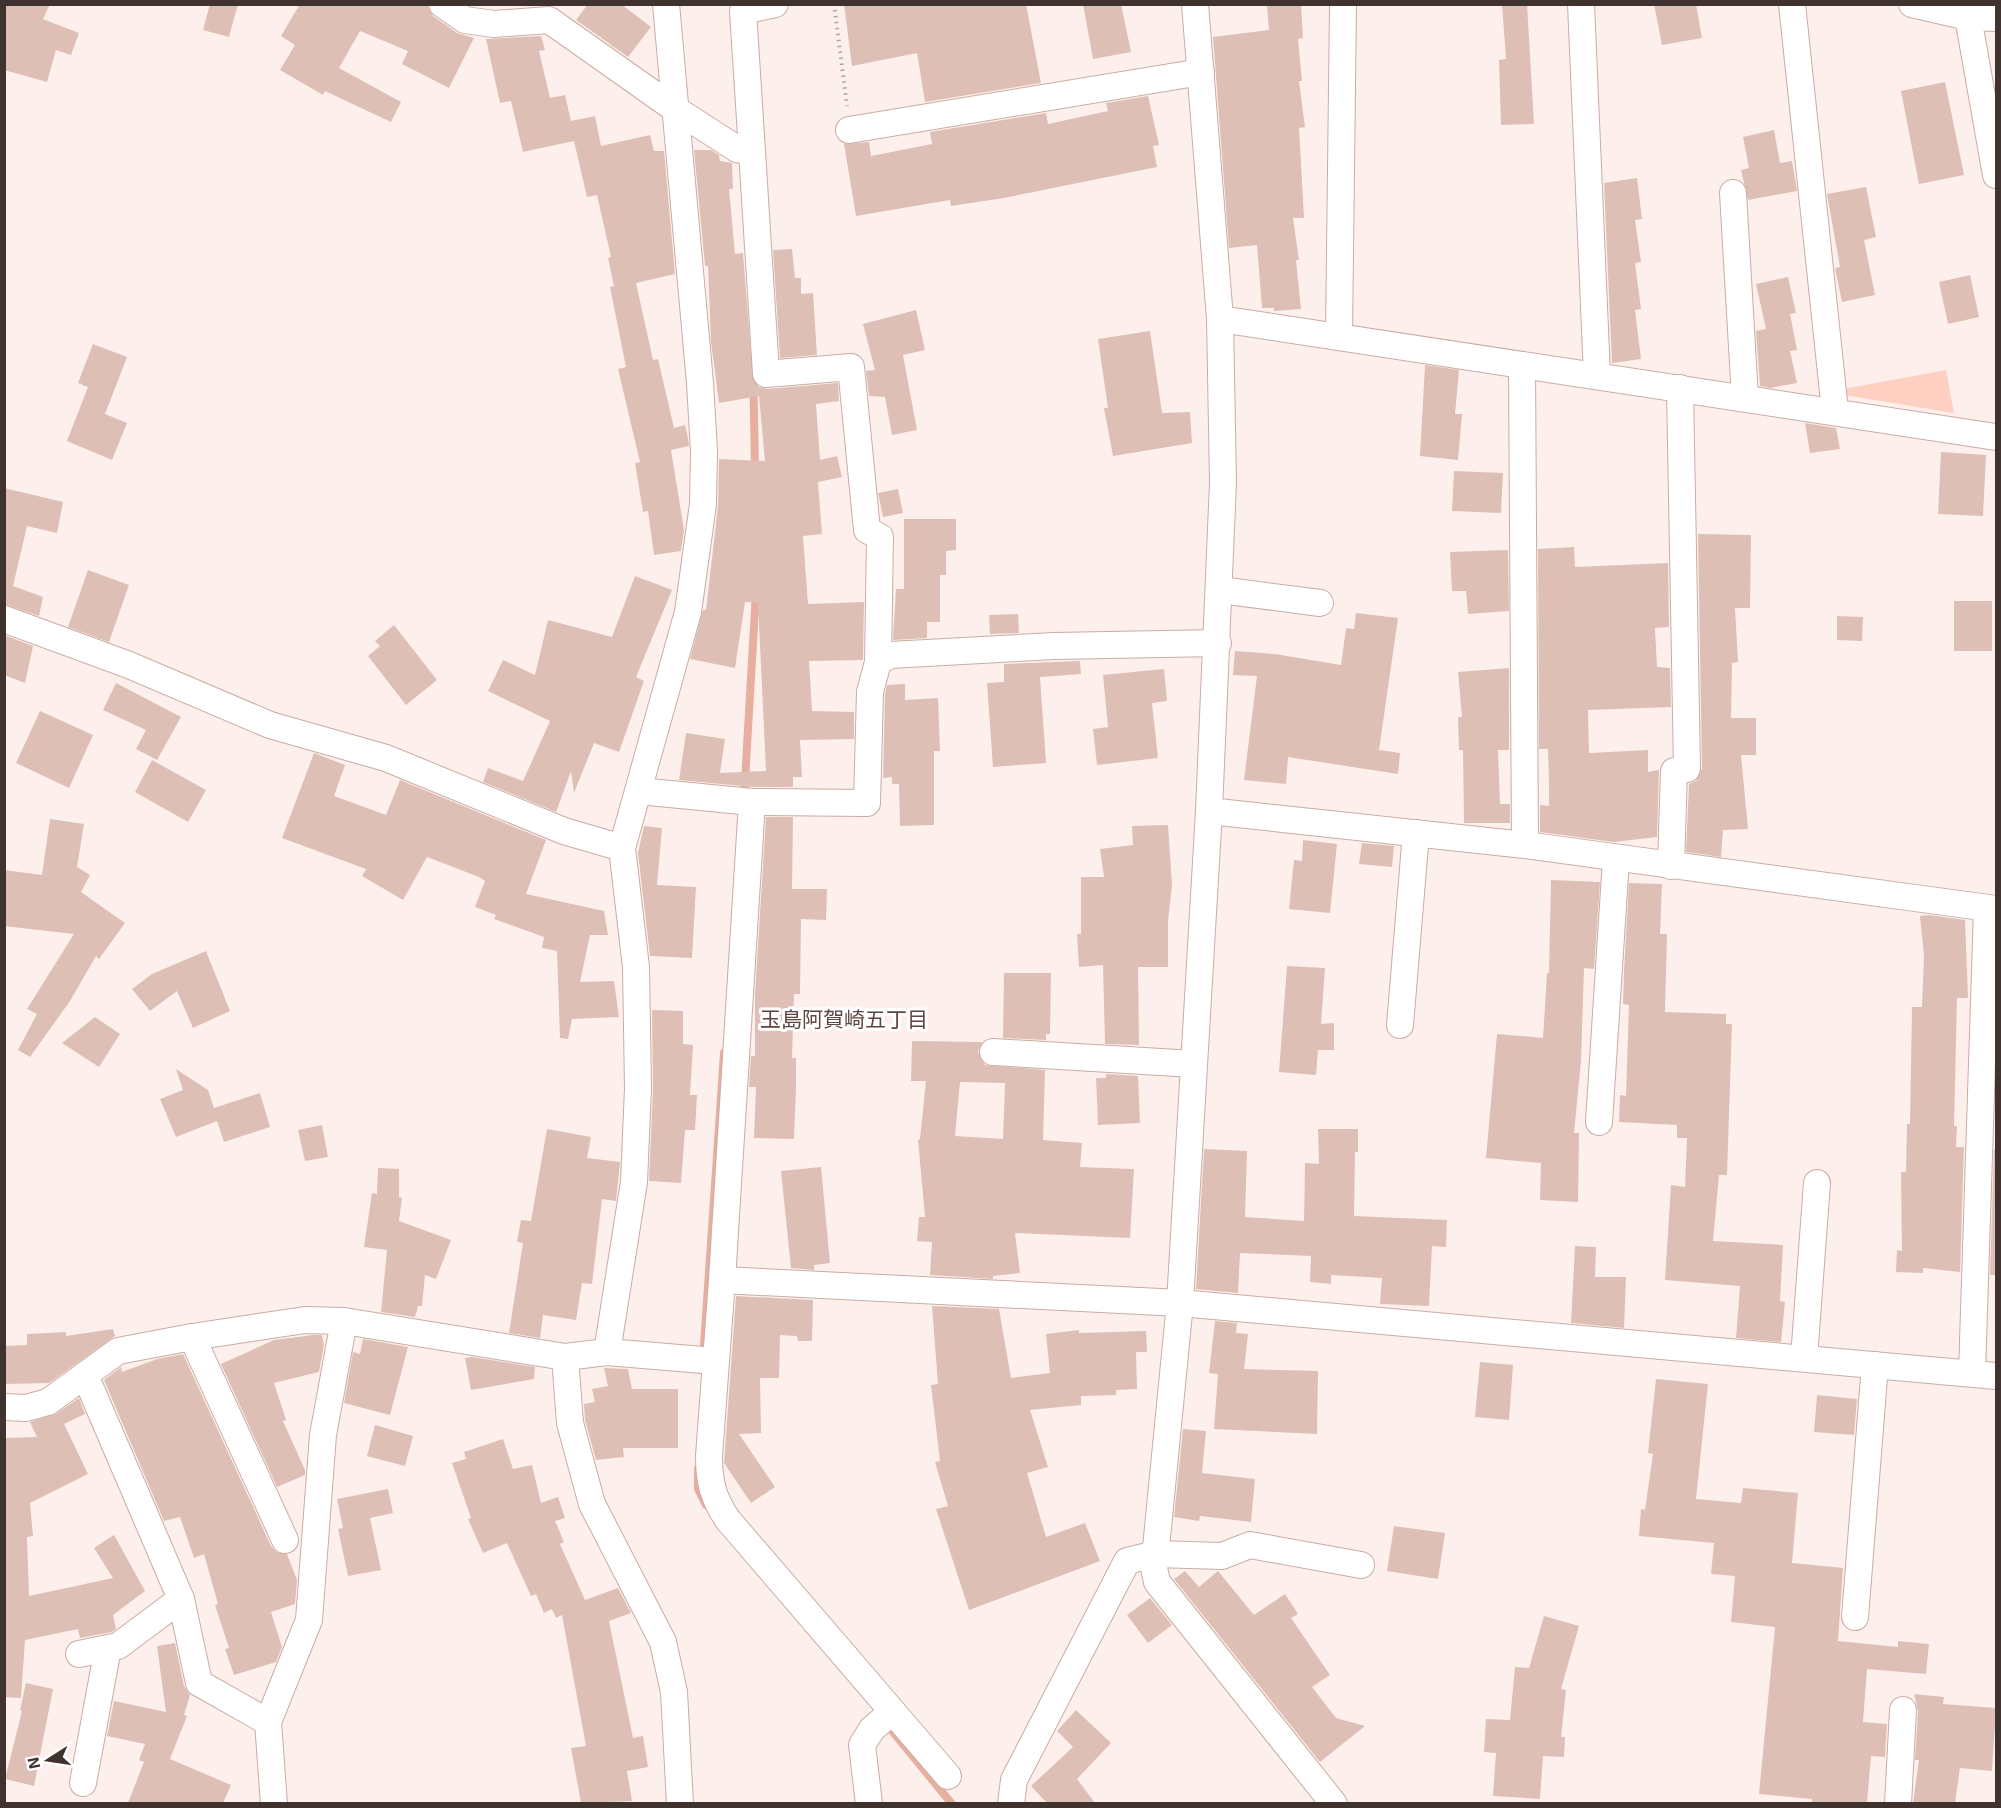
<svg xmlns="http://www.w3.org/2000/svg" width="2001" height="1808" font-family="'Exo 2','Noto Sans JP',sans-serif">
<rect width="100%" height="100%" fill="#fdf0ec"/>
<polygon fill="#ffcfc1" points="1946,370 1954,413 1844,395 1843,389"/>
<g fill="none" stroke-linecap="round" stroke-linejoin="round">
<g stroke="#e6af9f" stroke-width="8">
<polyline points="753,361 755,471"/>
<polyline points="744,798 756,592"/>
<polyline points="704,1345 724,1053"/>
<polyline points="698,1469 698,1489 706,1505"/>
<polyline points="888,1726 952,1804"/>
</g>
</g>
<g fill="#debfb6" fill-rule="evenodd">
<polygon points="4,4 50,4 43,19 79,33 71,55 56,50 47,82 4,70"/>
<polygon points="210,4 238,4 229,37 203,30"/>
<polygon points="300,4 427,4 433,16 457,33 474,38 449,88 402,64 408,51 360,31 339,68 401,102 391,122 325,91 323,95 280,70 295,45 281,36"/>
<polygon points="588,4 621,4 651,27 628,57 576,20"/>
<polygon points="844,4 1026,4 1041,83 925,102 917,53 852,66"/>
<polygon points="1083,4 1121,4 1131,52 1093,59"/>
<polygon points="1301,4 1303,38 1298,39 1302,81 1299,81 1305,127 1299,128 1304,218 1293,218 1299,260 1296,260 1301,309 1274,311 1274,308 1262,308 1257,245 1229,248 1213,37 1269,30 1267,6"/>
<polygon points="1502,4 1527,4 1534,124 1501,125 1499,60 1506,59"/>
<polygon points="1654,4 1696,4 1702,38 1662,45"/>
<polygon points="541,36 545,50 539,51 550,98 565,95 571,121 595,116 601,146 650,135 654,151 664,151 675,274 636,283 653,360 658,359 674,428 685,425 688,438 689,446 671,450 684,530 681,551 654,555 648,511 643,512 635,463 640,462 618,369 626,367 610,287 614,286 608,258 611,257 597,195 587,197 574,141 523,152 511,101 500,103 486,39"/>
<polygon points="1945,82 1964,175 1919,184 1901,91"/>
<polygon points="1148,96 1159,145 1153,146 1157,167 1004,198 951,206 950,200 856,216 844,144 869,142 871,156 932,144 930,132 1046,113 1048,124 1108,111 1106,103"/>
<polygon points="1774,130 1780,163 1792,161 1797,191 1748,200 1741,170 1749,168 1743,137"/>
<polygon points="694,150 711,150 719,155 720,161 732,163 733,189 729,189 735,254 743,253 753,382 759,387 767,389 838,383 839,401 816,404 820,460 837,456 842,477 818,482 822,534 803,536 808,604 864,602 863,660 809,661 812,711 854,712 854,739 800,740 802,777 793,777 793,787 753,787 679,780 686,733 725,739 720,773 766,771 758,603 745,602 735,668 690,659 703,610 706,610 718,506 719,459 765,461 759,396 719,403 711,342 708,266 705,266"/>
<polygon points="1637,178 1642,219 1635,220 1641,262 1635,263 1641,309 1635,310 1641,359 1612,363 1604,183"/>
<polygon points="1866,187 1876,237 1864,240 1875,295 1842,302 1835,268 1840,267 1827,194"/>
<polygon points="792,249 795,278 801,278 801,294 813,293 817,355 780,358 773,250"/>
<polygon points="1970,275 1979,317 1948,324 1939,282"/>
<polygon points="1788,277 1796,313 1790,314 1797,350 1790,351 1797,383 1770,388 1760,386 1756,331 1766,329 1756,284"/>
<polygon points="916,310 925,350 903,355 917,430 892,435 885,397 869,396 866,371 875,370 863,324"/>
<polygon points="1150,331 1162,413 1190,412 1192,443 1113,456 1104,408 1108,408 1098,339"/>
<polygon points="93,344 127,357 105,414 127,423 112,460 67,441 88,387 78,383"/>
<polygon points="1425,365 1459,370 1455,414 1462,414 1458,460 1420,456"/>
<polygon points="1805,423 1836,428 1840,449 1810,453"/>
<polygon points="1941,452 1986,455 1983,516 1938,514"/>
<polygon points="1454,471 1503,473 1501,513 1452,511"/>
<polygon points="4,488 63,502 57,533 27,526 13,586 43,597 39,616 4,604"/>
<polygon points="898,489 903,513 883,517 878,493"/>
<polygon points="904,519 956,519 956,550 946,551 946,575 940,575 940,622 927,622 927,638 893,640 896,589 904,589"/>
<polygon points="1698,534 1751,535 1750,608 1735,608 1738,662 1732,663 1731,718 1756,718 1756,755 1741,755 1748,829 1723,830 1721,857 1686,852 1689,784 1696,781 1702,769"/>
<polygon points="1574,547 1575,567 1668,563 1669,627 1655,628 1657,667 1670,668 1671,707 1588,710 1589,753 1648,750 1648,772 1659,770 1657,837 1614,842 1540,832 1540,805 1549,806 1549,779 1548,749 1539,749 1538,549"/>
<polygon points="1508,550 1509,611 1468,614 1466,591 1452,591 1450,552"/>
<polygon points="88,570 129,585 109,642 68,627"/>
<polygon points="635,576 672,590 636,677 644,681 619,752 594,743 574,793 571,771 556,812 483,782 488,768 523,781 550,721 488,691 503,660 535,675 548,620 612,637"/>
<rect x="1954" y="601" width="38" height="50"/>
<polygon points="1356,613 1398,618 1379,750 1400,753 1398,774 1288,757 1286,784 1244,780 1257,676 1233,675 1235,651 1275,654 1341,665 1346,628 1354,629"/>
<polygon points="1018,614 1019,633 990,634 989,615"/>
<polygon points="1837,616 1863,617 1862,641 1837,640"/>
<polygon points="394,625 437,680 406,705 368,656 380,646 375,641"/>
<polygon points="4,635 33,646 25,683 4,675"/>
<polygon points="1080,661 1081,674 1040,677 1046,763 993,767 987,683 1004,682 1004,664"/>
<polygon points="1509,668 1509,750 1498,750 1500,804 1510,804 1510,823 1464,823 1463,750 1459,750 1458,717 1462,717 1458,672"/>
<polygon points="1164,669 1167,701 1152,703 1158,758 1097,765 1093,729 1108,727 1103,675"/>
<polygon points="116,683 181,717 157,760 136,749 146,730 103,710"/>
<polygon points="905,684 905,700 938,698 940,751 934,751 934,825 900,826 899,784 892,784 892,777 883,778 885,694 887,685"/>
<polygon points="40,711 93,735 69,788 16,763"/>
<polygon points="314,753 345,765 334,796 386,815 400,780 546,840 526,894 604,911 608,935 590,935 580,982 614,981 619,1017 572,1019 568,1039 560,1038 557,951 542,948 544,937 494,919 496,915 475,907 485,881 479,877 427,857 403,900 362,876 366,869 282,838"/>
<polygon points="152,760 206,790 188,822 135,792"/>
<polygon points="766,817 793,817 792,889 827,889 826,920 801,919 800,994 794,994 792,1058 796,1058 796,1087 794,1139 754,1138 756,1087 749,1087 751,1056 755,1056 755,994"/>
<polygon points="50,819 84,824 77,867 90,875 81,892 125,923 99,959 96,956 70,1001 30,1057 18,1050 37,1014 27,1009 74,934 4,926 4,870 42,875"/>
<polygon points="1168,825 1172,885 1168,921 1168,967 1138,967 1139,1045 1105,1044 1103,965 1079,967 1077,934 1081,934 1081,877 1104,877 1100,849 1133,845 1132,826"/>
<polygon points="644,826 662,828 657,885 696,887 692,958 650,956 638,853"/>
<polygon points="1303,840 1337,844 1330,913 1289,909 1294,860 1302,861"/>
<polygon points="1362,843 1394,846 1392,867 1359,864"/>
<polygon points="1551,880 1600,882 1594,969 1584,968 1581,1061 1574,1133 1579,1133 1578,1202 1540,1200 1541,1163 1486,1158 1497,1034 1543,1038 1547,973 1549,973"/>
<polygon points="1629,883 1662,884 1660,934 1667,934 1665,1012 1726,1014 1726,1024 1732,1024 1727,1175 1719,1175 1713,1241 1783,1245 1780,1301 1785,1302 1781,1342 1736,1338 1740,1286 1665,1280 1671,1185 1685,1187 1687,1138 1677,1138 1677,1125 1619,1122 1620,1095 1626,1096 1629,1005 1623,1004 1624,971"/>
<polygon points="1929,915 1965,920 1968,998 1957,998 1954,1126 1957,1126 1956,1147 1964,1147 1960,1272 1923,1268 1923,1273 1896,1272 1897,1250 1902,1251 1901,1172 1906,1172 1907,1124 1910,1124 1912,1007 1922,1007 1924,956 1920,916"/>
<polygon points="206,951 230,1011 193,1028 177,991 150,1011 132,989 152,974"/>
<polygon points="1287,966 1325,968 1321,1024 1334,1023 1334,1050 1318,1050 1316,1075 1279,1072"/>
<polygon points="1004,973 1051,973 1050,1034 1046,1034 1046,1040 1003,1038"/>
<polygon points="652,1010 683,1011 683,1044 693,1045 690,1095 697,1095 695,1130 685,1130 681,1183 649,1181 653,1089"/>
<polygon points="95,1017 120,1034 99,1067 62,1043"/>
<path d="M912,1041L982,1042L978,1052L985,1065L1045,1070L1043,1140L1082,1143L1080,1167L1134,1169L1130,1238L1015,1233L1020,1273L993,1276V1279L930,1275L932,1242L917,1241L919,1217H925L918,1140L920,1139L926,1081H911ZM960,1082L1005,1083L1003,1139L955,1136Z"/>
<polygon points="176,1069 208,1090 214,1108 260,1093 270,1127 224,1142 217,1121 176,1137 160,1099 183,1090"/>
<polygon points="1106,1074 1138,1076 1140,1123 1098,1125 1096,1078 1106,1078"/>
<polygon points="322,1125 328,1157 305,1161 298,1130"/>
<polygon points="547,1129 591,1137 587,1158 620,1162 616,1201 602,1199 592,1284 582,1283 576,1320 543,1315 540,1338 509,1333 523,1243 517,1242 521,1220 531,1221"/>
<polygon points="1318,1129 1358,1129 1358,1152 1355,1152 1354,1216 1447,1220 1446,1247 1432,1246 1429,1306 1380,1304 1382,1278 1331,1275 1331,1284 1310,1282 1311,1256 1240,1253 1238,1293 1196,1289 1204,1149 1247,1151 1245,1217 1304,1221 1305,1163 1319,1164"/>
<polygon points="1994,1149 1996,1149 1996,1275 1990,1275"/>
<polygon points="821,1167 830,1263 814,1265 814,1270 791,1268 781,1171"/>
<polygon points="378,1168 399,1169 399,1197 402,1198 399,1221 451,1240 436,1279 425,1275 422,1306 418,1306 415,1317 381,1312 387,1250 364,1247 372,1193 377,1194"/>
<polygon points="1575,1246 1596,1247 1595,1277 1626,1277 1624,1328 1571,1323"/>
<polygon points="736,1296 813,1300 812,1341 798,1341 797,1336 780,1335 779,1378 760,1378 761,1433 739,1434 775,1487 751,1503 724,1463"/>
<polygon points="932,1306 999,1309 1011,1378 1050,1373 1046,1334 1079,1330 1079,1333 1146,1331 1147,1352 1136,1352 1137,1389 1116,1390 1116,1395 1081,1396 1081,1405 1030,1410 1048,1467 1027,1473 1046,1537 1085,1523 1100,1561 969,1610 936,1509 948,1506 935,1462 940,1461 931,1385 938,1384"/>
<polygon points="1215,1321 1237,1323 1236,1333 1248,1334 1244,1369 1318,1371 1317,1434 1214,1429 1218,1374 1209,1373"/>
<polygon points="113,1329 115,1336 49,1383 4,1384 4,1346 27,1345 27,1334 66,1332 66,1336"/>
<polygon points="313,1335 322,1335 324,1345 319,1372 274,1383 286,1420 283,1421 305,1470 305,1475 277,1487 221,1364 274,1340"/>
<polygon points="363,1339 408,1347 390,1415 344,1403 353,1352 360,1354"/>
<polygon points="183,1354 271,1546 277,1552 287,1554 297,1580 295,1604 271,1612 282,1647 276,1662 234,1675 225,1649 229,1648 215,1605 218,1604 204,1554 194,1558 180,1517 164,1521 104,1380 121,1367 122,1372 157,1359"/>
<polygon points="472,1357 535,1367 534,1379 471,1390 465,1358"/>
<polygon points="1480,1362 1513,1365 1509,1420 1475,1417"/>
<polygon points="604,1368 628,1369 632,1389 678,1389 678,1448 623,1448 624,1457 596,1460 585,1420 584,1404 595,1402 592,1389 608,1386"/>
<polygon points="1656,1379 1708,1384 1696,1499 1741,1503 1743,1488 1798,1493 1792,1563 1843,1568 1838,1641 1898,1647 1898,1641 1929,1644 1926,1674 1867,1669 1863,1722 1887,1724 1885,1757 1871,1756 1867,1803 1812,1803 1812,1799 1759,1794 1775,1627 1731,1622 1735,1576 1711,1574 1714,1543 1639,1536 1641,1509 1645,1510 1653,1454 1648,1453"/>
<polygon points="1817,1395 1857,1399 1854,1435 1814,1432"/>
<polygon points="79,1398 85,1414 64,1424 88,1474 30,1503 33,1536 27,1537 29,1596 113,1578 94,1548 114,1535 145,1591 113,1615 116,1629 112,1632 80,1638 78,1629 25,1640 21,1698 4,1697 4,1438 37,1437 30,1422 56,1414"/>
<polygon points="375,1425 413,1436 405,1466 367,1456"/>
<polygon points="1183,1429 1206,1431 1202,1473 1255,1479 1251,1522 1200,1516 1199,1521 1174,1517"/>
<polygon points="503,1439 513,1469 532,1465 541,1503 558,1497 565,1518 555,1521 564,1542 560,1544 585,1600 618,1588 631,1613 609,1621 633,1738 643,1736 648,1767 627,1771 632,1801 581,1803 571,1748 586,1746 562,1615 556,1618 552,1609 544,1613 536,1594 531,1596 507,1543 483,1553 468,1519 471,1518 452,1463 466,1459 464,1452"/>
<polygon points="388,1489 393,1513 370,1518 381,1570 348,1576 338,1529 343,1528 337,1499"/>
<polygon points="1394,1526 1445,1533 1438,1579 1387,1571"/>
<polygon points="1185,1571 1199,1587 1218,1571 1254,1615 1285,1594 1298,1614 1291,1618 1330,1675 1312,1687 1336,1718 1365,1726 1320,1762 1174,1579"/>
<polygon points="1150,1598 1172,1625 1148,1643 1127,1615"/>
<polygon points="1544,1616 1579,1626 1561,1689 1566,1690 1561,1737 1565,1737 1564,1757 1543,1756 1540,1799 1493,1796 1496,1753 1484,1752 1486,1719 1510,1720 1515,1667 1529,1668"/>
<polygon points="175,1643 184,1686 190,1695 184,1715 187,1716 170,1759 231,1785 223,1803 128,1803 144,1762 139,1760 145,1744 107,1736 114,1701 166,1712 157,1646"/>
<polygon points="26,1683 53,1689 34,1786 5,1779 22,1711 20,1710"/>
<polygon points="1914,1694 1944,1697 1943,1704 1996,1708 1992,1771 1960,1768 1955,1803 1913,1803 1919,1760 1915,1760 1918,1711"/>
<polygon points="1076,1710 1111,1743 1077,1779 1095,1803 1047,1803 1031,1786 1073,1747 1057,1731"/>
</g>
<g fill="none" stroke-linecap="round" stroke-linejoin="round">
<g stroke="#caaca3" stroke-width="28">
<g id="minor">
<polyline points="442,4 465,20 494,24 549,20 675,109 737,149 752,151 766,374 851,367 867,530 880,537 878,662"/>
<polyline points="1195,4 1220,319 1223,482 1209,811 1180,1303 1154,1568 1157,1582 1334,1804"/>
<polyline points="1581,4 1597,376"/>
<polyline points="1792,4 1835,411"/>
<polyline points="1912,4 1968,17 1996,18"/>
<polyline points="1968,17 1996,175"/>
<polyline points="849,130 1201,72"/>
<polyline points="752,151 743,11 775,4"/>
<polyline points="1733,193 1745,398"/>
<polyline points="1220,319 1996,437"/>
<polyline points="1339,335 1343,4"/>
<polyline points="1522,365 1525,845"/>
<polyline points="1220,590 1320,603"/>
<polyline points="4,619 129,665 270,725 386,758 564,831 622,848"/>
<polyline points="639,791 752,802 867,803 870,692 878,662 890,655 1054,646 1218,643"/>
<polyline points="1209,811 1525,845 1996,909"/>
<polyline points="1671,866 1674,771 1687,769 1680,388"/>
<polyline points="1400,1025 1416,833"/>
<polyline points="993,1052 1194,1064"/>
<polyline points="1599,1122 1616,859"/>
<polyline points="722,1280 752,802"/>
<polyline points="192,1337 285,1540"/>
<polyline points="607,1352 634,1182 638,1088 636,967 622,848 688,612 703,504 704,451 700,383 666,4"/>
<polyline points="565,1357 570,1423 592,1504 663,1642 674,1692 680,1804"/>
<polyline points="1804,1358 1817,1183"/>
<polyline points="1972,1373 1987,908"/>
<polyline points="4,1407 26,1408 48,1402 118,1351 192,1337 305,1320 344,1321 565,1357 607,1352 715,1361"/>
<polyline points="181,1599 199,1683 268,1722"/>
<polyline points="1855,1617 1875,1365"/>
<polyline points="79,1654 118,1646 181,1599 85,1375"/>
<path d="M948,1776L728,1520C713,1498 709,1482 709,1456L722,1280L1180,1303L1996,1376"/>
<polyline points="83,1783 108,1648"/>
<polyline points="274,1804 268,1722 309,1620 323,1435 344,1321"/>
<polyline points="869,1804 862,1745 872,1729 892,1712"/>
<polyline points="1011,1804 1014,1780 1127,1561 1155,1554 1222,1556 1250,1545 1361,1565"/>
<polyline points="1898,1804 1903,1710"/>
</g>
</g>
<polyline stroke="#b1a4a1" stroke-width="4" stroke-dasharray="1.5 4.5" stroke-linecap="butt" points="834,4 847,106"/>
<use href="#minor" stroke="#fff" stroke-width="26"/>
</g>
<g text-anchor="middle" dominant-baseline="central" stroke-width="6" stroke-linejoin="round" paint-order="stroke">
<g font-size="21" fill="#5f453e" stroke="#fff">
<text x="844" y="1018">玉島阿賀崎五丁目</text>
</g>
</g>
<rect width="2001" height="1808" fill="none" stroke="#3f322f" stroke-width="12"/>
<g transform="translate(48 1760) rotate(258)" stroke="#ffffff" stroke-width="4.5" paint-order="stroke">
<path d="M0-4.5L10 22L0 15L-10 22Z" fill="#3f322f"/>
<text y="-9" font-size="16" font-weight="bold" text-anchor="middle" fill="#3f322f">N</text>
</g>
</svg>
